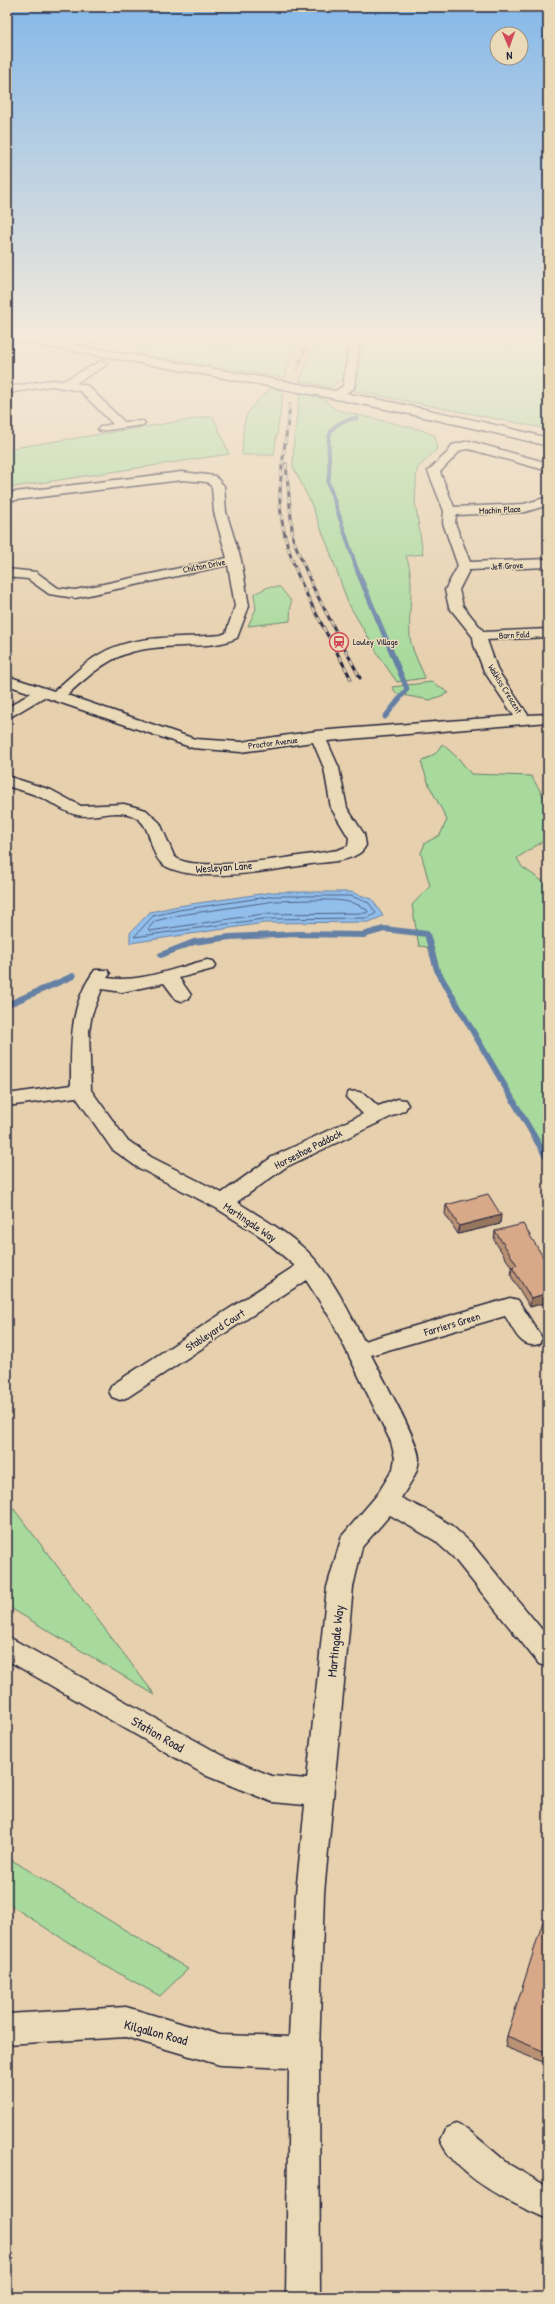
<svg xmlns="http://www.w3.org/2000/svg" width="555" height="2304" font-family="'Patrick Hand',sans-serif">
<rect width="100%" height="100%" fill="#e7d0ae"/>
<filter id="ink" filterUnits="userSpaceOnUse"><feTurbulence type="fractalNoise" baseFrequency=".025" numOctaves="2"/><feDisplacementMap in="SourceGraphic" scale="8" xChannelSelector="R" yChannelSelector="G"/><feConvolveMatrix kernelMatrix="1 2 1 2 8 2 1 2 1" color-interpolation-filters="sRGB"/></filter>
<g filter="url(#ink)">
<polygon fill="#dec1a1" points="252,339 351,339 343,379 330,387 229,370"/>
<g fill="#a7da9c" stroke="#647e6c">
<polygon points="146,339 197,339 216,345 250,342 252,339 299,339 290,357 285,378 133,353 143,346"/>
<polygon points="316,339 351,339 343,379 330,387 300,381"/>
<polygon points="364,339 548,339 548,429 355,391"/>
<path d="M273,387L283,392L274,455H242C243,415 243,413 273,387Z"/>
<path d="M300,393L322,398L337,410L422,430L435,436L437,449L417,469L415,501L423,554L406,556C417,584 406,614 411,643C414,655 421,667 425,678L397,682L381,659L348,603L329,549L310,501L293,467L294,440Z"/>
<polygon points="213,416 229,454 7,488 7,449"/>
<polygon points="268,587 280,587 291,601 290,621 248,626 256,609 254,594"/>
<polygon points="432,682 449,693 430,700 397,694 392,687"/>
<polygon points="442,744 458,758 471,774 531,776 548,803 548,838 517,858 522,867 548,885 548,1160 437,970 427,947 419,946 412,905 430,886 421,853 425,843 440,835 447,820 429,785 421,762 436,753"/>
<polygon points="7,1500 155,1695 7,1606"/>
<polygon points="7,1857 188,1969 160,1996 102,1964 7,1903"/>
</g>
<polygon fill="#91beeb" stroke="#6580a5" points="274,892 351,892 372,899 383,916 369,922 264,923 130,943 130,933 150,912 178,906"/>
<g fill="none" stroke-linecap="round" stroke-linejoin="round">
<g stroke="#4e6081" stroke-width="1">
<polygon points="275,896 351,896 369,903 376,913 368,918 263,919 134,937 153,916 179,910"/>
<path d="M310,900C329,900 353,898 368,911L367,913L263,914L150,931L148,929L155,921L180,915L275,901Z"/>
</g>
<path stroke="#6580a5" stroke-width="4" d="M357,418C313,425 335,450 328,482L358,573"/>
<polyline stroke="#6580a5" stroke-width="5" points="358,572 407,689 385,717"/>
<g stroke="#6580a5" stroke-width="6">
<polyline points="161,955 194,942 230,937 297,934 363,935 384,929 427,934 437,970 548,1160"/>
<polyline points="7,1005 73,976"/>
</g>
<g stroke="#22223b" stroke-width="3">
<g id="street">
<polygon points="76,339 98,339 93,342 57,348 52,345 53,343"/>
<polygon points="350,339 360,339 354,388 340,397 332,397 330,395 343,386"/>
<polygon points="101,361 106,364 105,366 76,383 88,386 124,422 143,421 145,423 143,425 100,431 98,429 100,427 113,424 80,391 52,386 7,393 7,387 52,380 63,381"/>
<path d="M469,441L548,463V471L469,449L461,450L440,472L454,507L524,504L548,497V505L525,512L456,515L455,523L470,562L548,559V567L469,570L459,590L463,606L484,632L548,629V637L487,640L498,671L528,715L548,714V722L327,741L339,768L347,808L364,834L366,845C364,849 362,852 358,854C345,862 326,862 311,864C273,870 201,884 167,867C147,858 155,825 133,816C115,808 95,819 77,815C64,812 55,804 44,799C33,793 19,790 7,786V776L51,790L81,806L124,804L146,810L160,823L174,856C191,876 310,854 338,850L348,846L349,838L331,808L324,768L313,742L241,752L193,748L44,697L7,719V708L31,693L7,685V676L54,691C69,679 82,664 100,654C136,633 181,639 221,635L226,633L235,606L228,565L75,598L49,594L28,579L7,577V569L36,572L58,588L75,590L227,558L214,512L212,487L207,482L182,480L7,501V493L182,472L215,476L224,486L226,512L241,560L249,606L237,638C220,646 201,645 183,646C123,648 111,656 67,695L195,739L241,742L317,731L514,716L484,671L474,645L473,637L449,607L445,590L458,566L443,523L444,511L428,471L449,451L452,445Z"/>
<path d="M207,960L213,961L216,965L213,969L179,978L191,995L188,999L182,1001L176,999L164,983L122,992L102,989L92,1014L89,1031L91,1090L126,1139L151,1157L222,1193L272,1157L363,1114L346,1097L349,1092C363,1089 369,1098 378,1106L398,1099L405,1100L408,1105L405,1110L286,1167L237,1202C261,1217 285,1231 306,1250C331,1274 348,1310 364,1341L510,1298L518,1300L542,1338L539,1344C520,1350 514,1329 505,1316L371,1355C381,1375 419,1441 419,1459C418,1474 408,1486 401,1498L430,1512L452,1526L471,1543L548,1637V1667L539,1664L453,1557L434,1540L390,1515L362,1547L353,1587L324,1893L319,2053L320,2297H286L289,2068L220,2065L126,2037L7,2044V2014L126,2007L220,2035L289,2037L296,1893L305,1805L272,1802L207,1776L7,1660V1636L227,1758L272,1776L307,1779L327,1587L342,1536L377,1495L393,1469L395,1458L391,1442L331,1319L306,1280L128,1397L120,1400L112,1397L109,1391L112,1385L295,1266L260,1236L216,1208L137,1167L112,1149L76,1097L7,1106V1094L71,1085C71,1044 69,1004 95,970H107L110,974L107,978C141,983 174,968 207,960Z"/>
<path d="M456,2124L467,2129L510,2165L548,2187V2219C512,2204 456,2177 440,2140L445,2129Z"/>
</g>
</g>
<g stroke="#22223b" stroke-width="3">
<path id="secondary" d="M14,339H38C209,368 380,395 548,438V446C373,402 197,373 20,342Z"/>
</g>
<use href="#street" fill="#ebdab7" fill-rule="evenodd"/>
<use href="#secondary" fill="#ebdab7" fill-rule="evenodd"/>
<g stroke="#22223b" stroke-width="3">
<g id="rail">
<polyline points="297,369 310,339"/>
<path d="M290,405C287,437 279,470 280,502C283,565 323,624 351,679"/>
<polyline points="286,464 293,539 312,585 360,678"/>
</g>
</g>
<use href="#rail" stroke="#ebdab7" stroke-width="2" stroke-dasharray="5.5" stroke-linecap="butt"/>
</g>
<g fill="#b99175" stroke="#22223b">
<polygon points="446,1205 500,1224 458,1234 445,1214"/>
<polygon points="495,1231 548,1265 548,1302 530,1307 511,1276 512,1268 494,1240"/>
<polygon points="548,1920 548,2064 505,2047 507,2036"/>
</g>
<g fill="#96765f" stroke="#22223b">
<polygon points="501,1215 500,1224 458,1234 459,1226"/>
<polygon points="548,1293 548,1302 530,1307 531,1298"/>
</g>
<g fill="#d7a988" stroke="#22223b">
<polygon points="488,1194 501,1215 459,1226 446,1205"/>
<polygon points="523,1224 548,1265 548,1293 531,1298 512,1267 517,1265 495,1231"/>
<polygon points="544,1918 548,1920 548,2053 507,2036"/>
</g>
</g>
<linearGradient id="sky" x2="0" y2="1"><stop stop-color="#85b8e9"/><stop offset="0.51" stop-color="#f4eadb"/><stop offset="1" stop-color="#f4eadb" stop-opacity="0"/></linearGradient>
<rect width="555" height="661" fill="url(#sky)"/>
<defs>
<g id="station-ring" transform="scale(1)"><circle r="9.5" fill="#ebdab7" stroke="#d1495b" stroke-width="1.5"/><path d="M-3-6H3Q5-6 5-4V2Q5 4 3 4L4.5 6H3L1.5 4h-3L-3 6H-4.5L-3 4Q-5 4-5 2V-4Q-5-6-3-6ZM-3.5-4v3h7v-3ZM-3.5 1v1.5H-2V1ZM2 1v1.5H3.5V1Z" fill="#d1495b"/></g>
</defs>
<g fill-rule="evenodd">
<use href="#station-ring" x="339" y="642"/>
</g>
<g text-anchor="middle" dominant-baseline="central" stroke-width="3" stroke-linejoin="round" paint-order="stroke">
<g font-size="9" fill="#22223b" stroke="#ebdab7">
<text transform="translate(500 510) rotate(-3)">Machin Place</text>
<text transform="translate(204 566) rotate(-11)">Chilton Drive</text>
<text transform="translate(507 566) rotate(-3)">Jeff Grove</text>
<text transform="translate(514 635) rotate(-3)">Barn Fold</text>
<text transform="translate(505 689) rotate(58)">Walkiss Crescent</text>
<text transform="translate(273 743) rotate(-7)">Proctor Avenue</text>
</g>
<g font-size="9" fill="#22223b" stroke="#ebdab7" text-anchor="start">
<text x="353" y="642">Lawley Village</text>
</g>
<g font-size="11" fill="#22223b" stroke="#ebdab7">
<text transform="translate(224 867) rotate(-4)">Wesleyan Lane</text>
<text transform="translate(308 1149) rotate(-27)">Horseshoe Paddock</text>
<text transform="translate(250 1222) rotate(34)">Martingale Way</text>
<text transform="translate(452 1324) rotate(-17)">Farriers Green</text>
<text transform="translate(215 1330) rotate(-33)">Stableyard Court</text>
</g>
<g font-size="13" fill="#22223b" stroke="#ebdab7">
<text transform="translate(335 1641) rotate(-84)">Martingale Way</text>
<text transform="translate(158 1734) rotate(30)">Station Road</text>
<text transform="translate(156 2032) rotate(15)">Kilgallon Road</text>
</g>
</g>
<rect width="555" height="2304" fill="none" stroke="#ebdab7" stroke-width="24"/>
<rect x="12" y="12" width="531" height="2280" fill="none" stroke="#22223b" stroke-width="1.5" filter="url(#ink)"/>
<g transform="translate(509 46) rotate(178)"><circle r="19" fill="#ebdab7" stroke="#9b9085"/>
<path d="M0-3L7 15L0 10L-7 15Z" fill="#d1495b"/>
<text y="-6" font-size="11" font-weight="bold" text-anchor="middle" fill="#22223b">N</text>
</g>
</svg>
